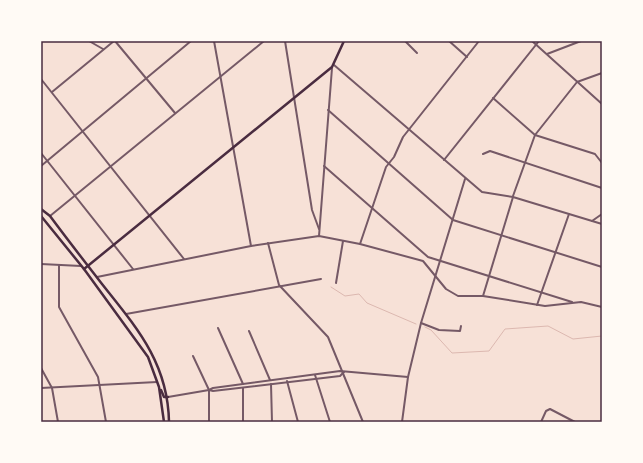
<svg xmlns="http://www.w3.org/2000/svg" width="643" height="463" font-family="'PT Sans Narrow',sans-serif">
<rect width="100%" height="100%" fill="#f7e1d7"/>
<g fill="none" stroke-linecap="round" stroke-linejoin="round">
<g stroke="#dcb8b0" stroke-width="1">
<polyline points="331,287 345,296 359,294 367,303 416,324"/>
<polyline points="425,327 431,330 452,353 489,351 505,329 548,326 573,339 602,336"/>
</g>
<g stroke="#755966" stroke-width="2">
<polyline points="89,41 103,49"/>
<polyline points="115,41 175,113"/>
<polyline points="214,41 251,246"/>
<polyline points="285,41 312,210 319,229"/>
<polyline points="405,41 417,53"/>
<polyline points="449,41 467,57"/>
<polyline points="41,43 42,41"/>
<polyline points="547,54 581,41"/>
<polyline points="41,79 184,259"/>
<polyline points="577,82 602,73"/>
<polyline points="52,92 114,41"/>
<polyline points="493,98 535,135 595,154 602,163"/>
<polyline points="328,110 453,220 602,267"/>
<polyline points="41,153 133,269"/>
<polyline points="483,154 490,151 602,188"/>
<polyline points="444,160 539,41"/>
<polyline points="41,166 191,41"/>
<polyline points="324,166 428,257 572,302"/>
<polyline points="50,216 264,41"/>
<polyline points="592,221 602,214"/>
<polyline points="319,236 332,68"/>
<polyline points="268,243 279,285 328,337 363,422"/>
<polyline points="360,244 386,167 394,157 403,137 479,41"/>
<polyline points="41,264 81,266"/>
<polyline points="59,265 59,307 98,377 106,422"/>
<polyline points="97,277 251,246 319,236 360,244 423,261 446,289 458,296 483,296 545,306 581,302 602,307"/>
<polyline points="336,283 343,241"/>
<polyline points="483,296 513,197"/>
<polyline points="537,305 569,214"/>
<polyline points="126,314 321,279"/>
<polyline points="421,323 439,330 460,331 461,326"/>
<polyline points="218,328 243,384"/>
<polyline points="249,331 270,380"/>
<polyline points="193,356 209,390 209,422"/>
<polyline points="41,368 52,388 58,422"/>
<polyline points="315,375 330,422"/>
<polyline points="287,381 298,422"/>
<polyline points="271,384 272,422"/>
<polyline points="41,388 157,382"/>
<polyline points="209,390 213,391 340,376 344,372"/>
<polyline points="168,397 209,390 213,388 340,371 408,377"/>
<polyline points="243,422 243,388"/>
<polyline points="402,422 408,377 421,323 465,179"/>
<polyline points="541,422 546,411 550,409 575,422"/>
</g>
<g stroke="#755966" stroke-width="2">
<polyline points="532,41 602,104"/>
<polyline points="334,65 482,192 513,197 602,224"/>
<polyline points="513,196 535,135 577,82"/>
</g>
<g stroke="#4a2c40" stroke-width="2.5">
<path d="M41,209L50,216C67,239 85,262 102,284C137,328 168,363 169,422"/>
<polyline points="41,216 84,269 148,357 159,387 164,422"/>
<polyline points="84,269 332,67 344,41"/>
<polyline points="161,390 164,397 168,397"/>
</g>
</g>
<rect width="643" height="463" fill="none" stroke="#fffaf5" stroke-width="84"/>
<rect x="42" y="42" width="559" height="379" fill="none" stroke="#4a2c40" stroke-width="1.5"/>
</svg>
